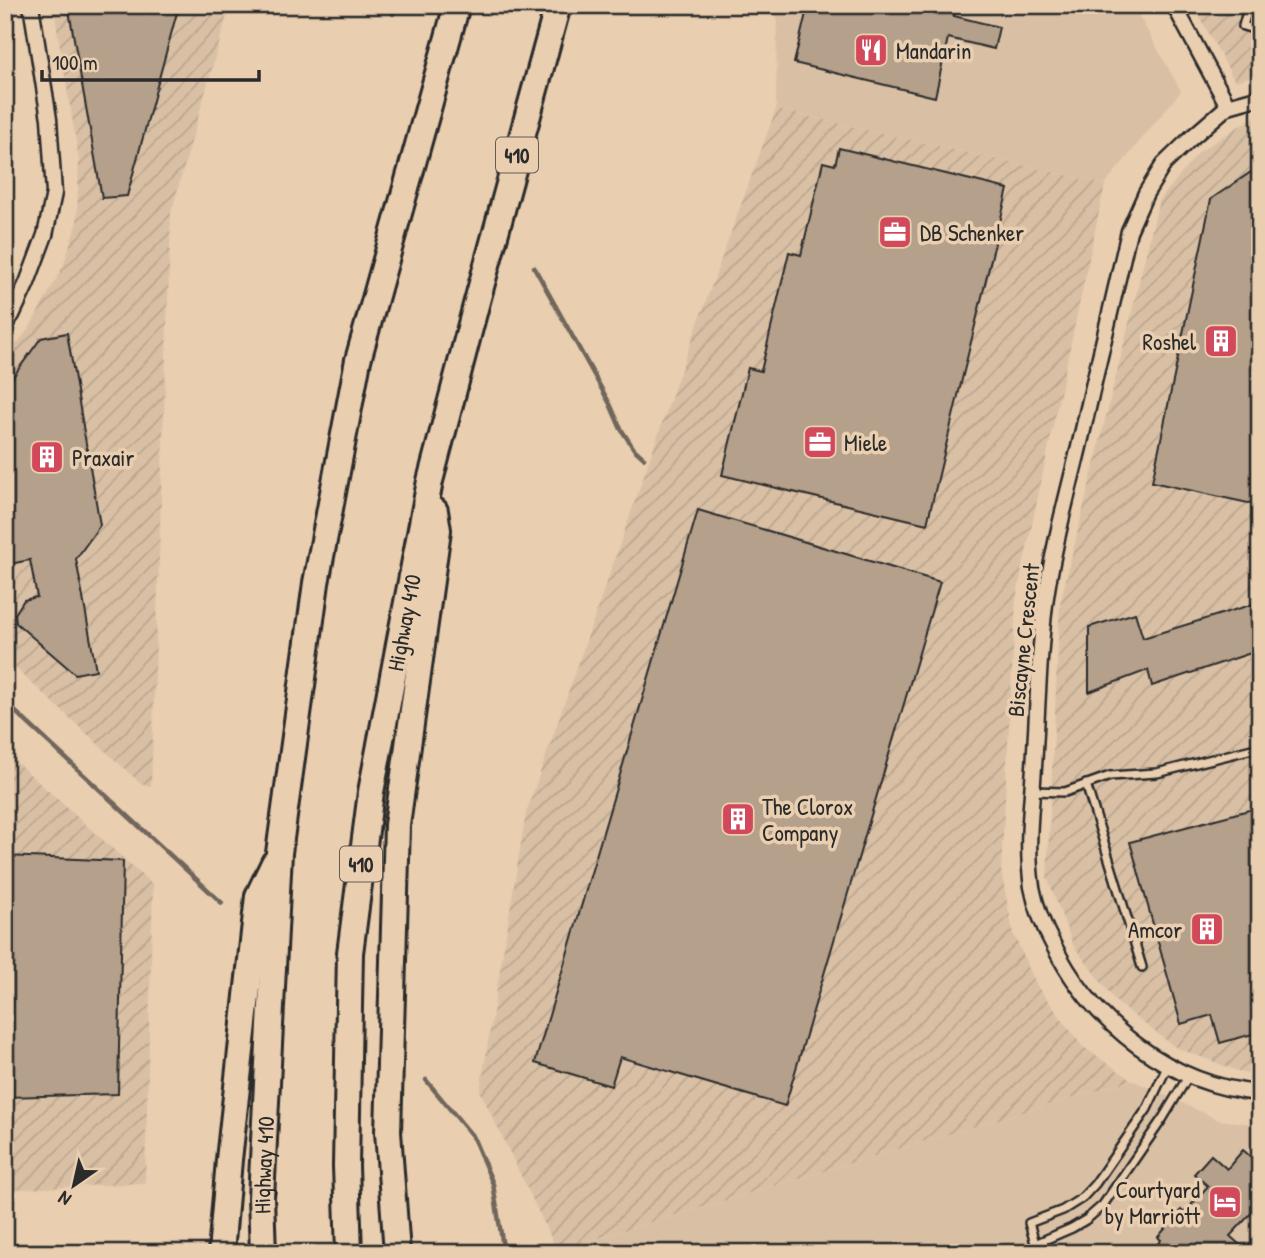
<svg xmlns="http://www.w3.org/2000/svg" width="1265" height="1258" font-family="'Patrick Hand',sans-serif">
<defs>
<pattern id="industrial-furrows" width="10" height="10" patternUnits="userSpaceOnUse" patternTransform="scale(1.75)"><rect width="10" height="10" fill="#d9c0a5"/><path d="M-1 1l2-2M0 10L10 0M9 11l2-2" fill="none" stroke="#baa58e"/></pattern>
</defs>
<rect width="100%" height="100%" fill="#e9ceb0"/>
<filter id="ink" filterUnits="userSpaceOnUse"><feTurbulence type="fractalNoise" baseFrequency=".0143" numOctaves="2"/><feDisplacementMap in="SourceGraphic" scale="14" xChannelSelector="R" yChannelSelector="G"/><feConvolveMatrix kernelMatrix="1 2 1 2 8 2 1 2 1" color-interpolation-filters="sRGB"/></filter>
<g filter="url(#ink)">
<g fill="#d9c0a5">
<polygon points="777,5 1133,5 1181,91 1105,184 776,109"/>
<polygon points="1132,1080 1219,1120 1260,1125 1260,1253 557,1253 557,1250"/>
</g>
<g fill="url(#industrial-furrows)">
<polygon points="53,5 230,5 171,213 151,786 141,784 5,658 5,359 30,327 63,267 77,222 79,159"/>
<polygon points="1193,5 1260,5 1260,74 1235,81"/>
<polygon points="776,109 1105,184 1016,599 1001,870 1013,933 1037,986 1082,1046 1132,1080 557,1250 480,1091 526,813 679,375"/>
<polygon points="1260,116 1260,1074 1243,1073 1175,1047 1117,1003 1073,945 1047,877 1060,604 1159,201 1199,152 1252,118"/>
<polygon points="5,752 153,885 145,1183 5,1190"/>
</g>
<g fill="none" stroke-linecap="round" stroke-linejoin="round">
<g stroke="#70665b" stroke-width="4.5">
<polyline points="391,5 393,14"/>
<polyline points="534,267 610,404 621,429 634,449 644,458"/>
<polyline points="5,702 222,903"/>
<polyline points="426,1080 473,1137 493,1184 504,1253"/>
</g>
</g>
<g fill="#b4a08b" stroke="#2b2b2b" stroke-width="2">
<polygon points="68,5 179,5 127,196 102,198"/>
<polygon points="808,5 956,5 954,16 999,27 994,49 948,38 935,97 794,63"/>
<polygon points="839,148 1008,189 927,524 722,475 748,368 761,371 789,252 801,255 823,162 835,165"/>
<polygon points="1260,166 1260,500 1248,503 1152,482 1211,199"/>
<polygon points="67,333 100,525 76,559 96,670 75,674 16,623 15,614 24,600 37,597 30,560 5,565 5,388 41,338"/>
<polygon points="698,510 940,582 785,1106 620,1057 611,1086 535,1063"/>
<polygon points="1260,602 1260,650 1152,686 1148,670 1089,692 1089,627 1135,613 1143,638"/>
<polygon points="1260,807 1260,1032 1220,1043 1212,1015 1181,1024 1130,842"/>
<polygon points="5,856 123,861 118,1094 5,1097"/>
<polygon points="1243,1150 1260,1165 1260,1193 1253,1200 1259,1205 1230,1236 1249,1253 1224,1253 1218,1247 1212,1253 1150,1253 1161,1240 1158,1237 1181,1210 1184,1213 1208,1186 1194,1174 1211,1155 1227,1169"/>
</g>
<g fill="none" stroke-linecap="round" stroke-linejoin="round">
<g stroke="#2b2b2b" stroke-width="12">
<g id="lane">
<polyline points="1249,5 1243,26 1260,31"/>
<polyline points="1086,784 1142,967"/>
<polyline points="1032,791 1065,792 1110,776 1157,773 1260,747"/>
<polyline points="1035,1244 1072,1228 1087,1219 1103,1205 1163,1118 1189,1075"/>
<polyline points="1038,1253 1029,1223 1063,1210 1082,1198 1095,1184 1147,1109 1168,1065"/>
</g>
</g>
<g stroke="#2b2b2b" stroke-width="19">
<g id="street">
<polyline points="1174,5 1228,106"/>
<path d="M1260,97L1228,106L1190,139L1164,164L1146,193L1129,231C1112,303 1096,375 1079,447C1067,497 1053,547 1046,597C1039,647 1038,699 1035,750C1033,796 1025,841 1032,887C1036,908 1044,928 1054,946C1093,1024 1171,1086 1260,1093"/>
<polyline points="5,324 12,315 27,283 45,235 54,193 49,119 31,5"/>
</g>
</g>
<g stroke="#2b2b2b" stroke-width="30">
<g id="highway">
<polyline points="221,1253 229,1160 258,896 274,863"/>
<path id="s1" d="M263,1253L261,1198L279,853L316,583L358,360L457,5"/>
<path id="s2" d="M349,1253L346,1166L350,953L371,792L430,481L476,305L558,5"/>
<polyline points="397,1253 388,1132 397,825 438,530 435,511"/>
</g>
</g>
<use href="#lane" stroke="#e9ceb0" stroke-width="7"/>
<use href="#street" stroke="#e9ceb0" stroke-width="14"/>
<use href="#highway" stroke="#e9ceb0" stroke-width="24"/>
</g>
</g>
<defs>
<g id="restaurant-square" transform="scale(1.75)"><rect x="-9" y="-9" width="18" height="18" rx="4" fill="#d1495b" stroke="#e9ceb0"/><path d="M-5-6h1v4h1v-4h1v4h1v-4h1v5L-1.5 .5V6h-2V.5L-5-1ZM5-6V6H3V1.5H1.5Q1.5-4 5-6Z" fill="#fff"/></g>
<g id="office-square" transform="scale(1.75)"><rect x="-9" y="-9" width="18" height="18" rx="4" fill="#d1495b" stroke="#e9ceb0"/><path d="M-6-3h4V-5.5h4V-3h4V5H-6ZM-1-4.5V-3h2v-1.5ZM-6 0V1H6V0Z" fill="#fff"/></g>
<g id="building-square" transform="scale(1.75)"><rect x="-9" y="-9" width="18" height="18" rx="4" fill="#d1495b" stroke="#e9ceb0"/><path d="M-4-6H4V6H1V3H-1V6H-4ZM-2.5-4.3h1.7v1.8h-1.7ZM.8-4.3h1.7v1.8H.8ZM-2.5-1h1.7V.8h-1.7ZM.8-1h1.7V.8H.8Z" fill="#fff"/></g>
<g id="hotel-square" transform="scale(1.75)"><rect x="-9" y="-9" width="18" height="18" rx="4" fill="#d1495b" stroke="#e9ceb0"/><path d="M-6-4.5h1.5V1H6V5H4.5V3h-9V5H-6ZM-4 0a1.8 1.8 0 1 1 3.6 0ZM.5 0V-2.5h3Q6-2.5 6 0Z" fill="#fff"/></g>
</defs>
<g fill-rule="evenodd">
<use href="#restaurant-square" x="871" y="50"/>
<use href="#office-square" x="895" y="232"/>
<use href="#building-square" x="1221" y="341"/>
<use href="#office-square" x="820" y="442"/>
<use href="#building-square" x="47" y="457"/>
<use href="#building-square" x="738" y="819"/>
<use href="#building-square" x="1207" y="929"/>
<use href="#hotel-square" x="1225" y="1202"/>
</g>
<g text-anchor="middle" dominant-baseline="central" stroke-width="7" stroke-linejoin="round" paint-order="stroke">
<g fill="#e9ceb0" stroke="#645c53" stroke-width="2">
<rect x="496" y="137.5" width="42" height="35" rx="5"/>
<rect x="340" y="846.5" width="42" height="35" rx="5"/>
</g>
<g font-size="21" font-weight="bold" fill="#2b2b2b">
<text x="517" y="155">410</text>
<text x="361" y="864">410</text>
</g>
<g font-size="23" fill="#2b2b2b" stroke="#e9ceb0" text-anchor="start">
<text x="896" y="50">Mandarin</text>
<text x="920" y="232">DB Schenker</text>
<text x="1196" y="341" text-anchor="end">Roshel</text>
<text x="844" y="442">Miele</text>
<text x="72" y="457">Praxair</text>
<text x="762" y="806">The Clorox<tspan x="762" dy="26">Company</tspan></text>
<text x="1182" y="929" text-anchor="end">Amcor</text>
<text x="1200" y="1189" text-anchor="end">Courtyard<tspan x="1200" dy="26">by Marriott</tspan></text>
</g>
<g font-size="23" fill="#2b2b2b" stroke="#e9ceb0">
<text stroke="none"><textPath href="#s2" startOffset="635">Highway 410</textPath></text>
<text transform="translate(1023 640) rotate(-84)">Biscayne Crescent</text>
<text stroke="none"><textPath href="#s1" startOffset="88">Highway 410</textPath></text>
</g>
</g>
<rect width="1265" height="1258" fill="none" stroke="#e9ceb0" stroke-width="28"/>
<rect x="14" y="14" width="1237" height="1230" fill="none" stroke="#2b2b2b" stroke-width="2.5" filter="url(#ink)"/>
<g transform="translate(74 1185) rotate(214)" stroke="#e9ceb0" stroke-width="5" paint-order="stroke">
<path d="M0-5L12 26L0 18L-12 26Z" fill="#2b2b2b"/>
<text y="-10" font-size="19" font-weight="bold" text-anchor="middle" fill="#2b2b2b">N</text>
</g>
<path d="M42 70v10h217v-10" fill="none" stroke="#2b2b2b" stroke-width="3.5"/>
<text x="52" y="70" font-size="21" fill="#2b2b2b" stroke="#e9ceb0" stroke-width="5" paint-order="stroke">100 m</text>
</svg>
